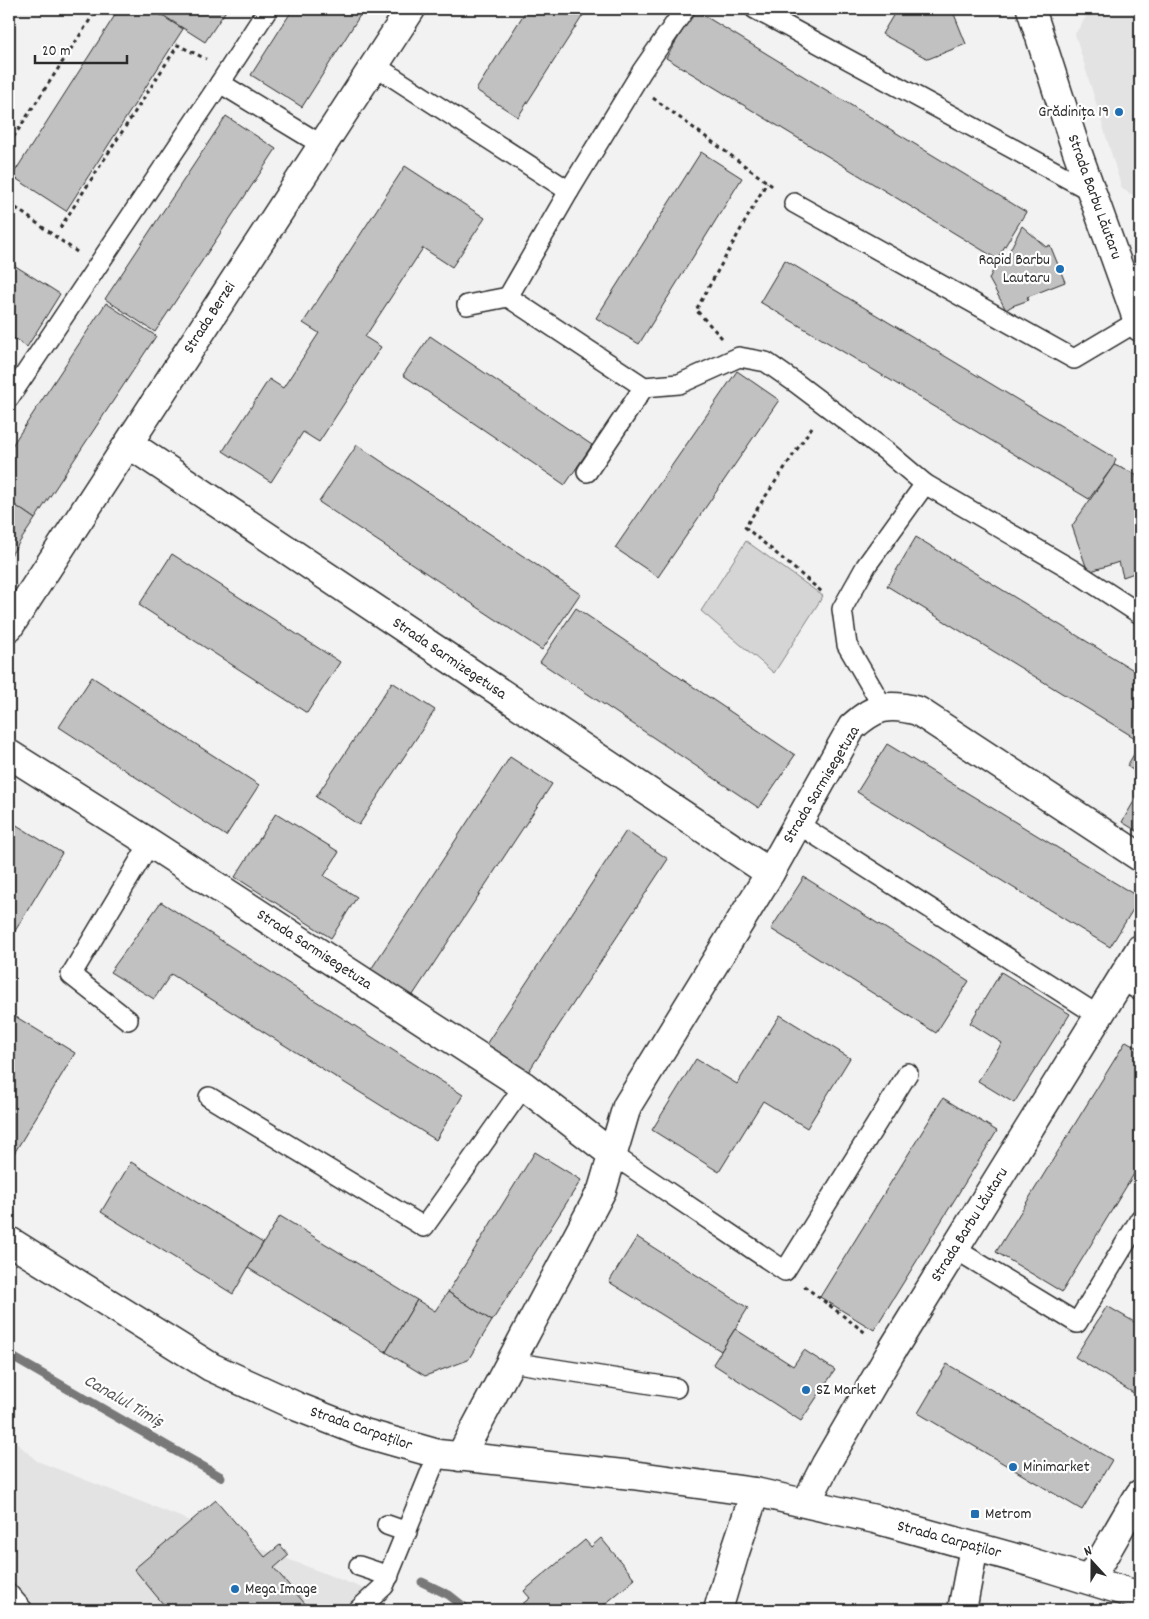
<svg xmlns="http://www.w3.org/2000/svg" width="1149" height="1619" font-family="Dekko,sans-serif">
<rect width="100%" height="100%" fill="#f2f2f2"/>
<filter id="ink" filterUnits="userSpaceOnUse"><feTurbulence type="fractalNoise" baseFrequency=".02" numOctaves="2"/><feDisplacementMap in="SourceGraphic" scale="10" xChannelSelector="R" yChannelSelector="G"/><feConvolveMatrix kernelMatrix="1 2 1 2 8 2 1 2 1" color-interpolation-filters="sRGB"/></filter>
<g filter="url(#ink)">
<g fill="#e3e3e3">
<polygon points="1091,9 1140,9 1140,199 1122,189 1075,34"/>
<polygon points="9,1436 37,1461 362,1588 395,1610 9,1610"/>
</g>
<polygon fill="#d5d5d5" stroke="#808080" points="746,541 823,596 774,673 701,611"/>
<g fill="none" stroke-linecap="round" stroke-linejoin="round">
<g stroke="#787878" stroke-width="9">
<polyline points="9,1355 221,1477"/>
<polyline points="422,1582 449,1595 468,1610"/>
</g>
</g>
<g fill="#c1c1c1" stroke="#2b2b2b">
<polygon points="119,9 151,9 183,29 66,211 12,176"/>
<polygon points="153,9 227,9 205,42"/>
<polygon points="293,9 364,9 302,107 251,75"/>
<polygon points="527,9 587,9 518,117 476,90"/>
<polygon points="897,9 952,9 966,44 928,59 882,34"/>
<polygon points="695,10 1026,212 997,259 666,58"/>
<polygon points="226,116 276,149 155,332 105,299"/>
<polygon points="701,152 742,178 639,344 596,318"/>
<polygon points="405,166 485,218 452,267 423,248 365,337 381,347 319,442 303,432 271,482 223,451 269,379 283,388 319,333 303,323"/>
<polygon points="1022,226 1046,247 1050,245 1065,282 1027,297 1029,300 1012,306 1006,310 989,279 1001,254 1007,256"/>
<polygon points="785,260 1116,459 1114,465 1089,499 760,302"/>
<polygon points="9,262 60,294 27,347 9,335"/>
<polygon points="106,303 156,336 35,519 9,501 9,450"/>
<polygon points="430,336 592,445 565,485 403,375"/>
<polygon points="737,371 779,400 658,577 615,548"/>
<polygon points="357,445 580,594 542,650 319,502"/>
<polygon points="1114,465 1136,474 1140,486 1140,571 1123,577 1119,562 1088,572 1072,526"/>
<polygon points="9,501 35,519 9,558"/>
<polygon points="916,537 1140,674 1140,741 887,586"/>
<polygon points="172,554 340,662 307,713 139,605"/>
<polygon points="576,608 795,755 759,808 540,662"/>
<polygon points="92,677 259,785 226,836 59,727"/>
<polygon points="392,682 435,710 359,825 316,797"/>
<polygon points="887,744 1140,898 1110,947 857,792"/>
<polygon points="1140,744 1140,775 1127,766"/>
<polygon points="510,757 552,784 407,1004 366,977"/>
<polygon points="1140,791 1140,833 1122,822"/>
<polygon points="276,813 339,852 324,876 357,897 331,938 235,877"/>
<polygon points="10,821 62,853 9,941 9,823"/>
<polygon points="626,831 668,859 523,1080 481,1052"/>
<polygon points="804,877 969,981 936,1033 771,929"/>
<polygon points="161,902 463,1095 436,1140 171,974 154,999 110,972"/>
<polygon points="1001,972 1070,1014 1014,1103 978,1081 1002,1043 970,1023"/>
<polygon points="13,1015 75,1053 10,1160 9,1022"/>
<polygon points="780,1015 850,1058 807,1128 763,1101 719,1172 652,1130 696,1059 737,1084"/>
<polygon points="1126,1041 1140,1049 1140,1164 1062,1292 996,1252"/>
<polygon points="943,1098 997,1131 874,1330 820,1297"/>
<polygon points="535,1152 581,1180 492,1321 448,1292"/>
<polygon points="131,1162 263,1243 233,1294 101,1212"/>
<polygon points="280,1216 417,1300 386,1352 248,1268"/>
<polygon points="637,1237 748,1308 721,1351 609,1282"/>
<polygon points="448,1292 492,1321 468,1360 425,1376 386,1352 417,1300 435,1311"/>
<polygon points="1107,1306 1136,1323 1140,1317 1140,1397 1075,1357"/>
<polygon points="735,1329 793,1366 804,1350 835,1370 801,1421 713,1364"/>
<polygon points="947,1364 1112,1460 1082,1510 918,1413"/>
<polygon points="216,1500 265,1557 280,1545 289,1555 274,1568 308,1607 304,1610 168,1610 134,1569"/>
<polygon points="601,1538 635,1579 598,1610 525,1610 521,1605 530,1598 524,1591 585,1540 591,1547"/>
</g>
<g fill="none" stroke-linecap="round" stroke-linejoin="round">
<g stroke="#2b2b2b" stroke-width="22">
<g id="lane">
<polyline points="268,9 220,83 322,145"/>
<polyline points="685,9 642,71 569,191 508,297 644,387 679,384 739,357 766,362 796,383 886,451 925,484"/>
<polyline points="755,9 1091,191"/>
<polyline points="374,65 569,191"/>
<polyline points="794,203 1074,359 1138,321"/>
<polyline points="467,305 508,297"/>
<polyline points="9,398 220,83"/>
<polyline points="587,472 644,387"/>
<polyline points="883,707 847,645 842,609 866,566 925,484 1071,569 1140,614"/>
<polyline points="798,824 1099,1016"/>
<polyline points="1122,980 1140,991"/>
<polyline points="128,1020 71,975 150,843"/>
<polyline points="209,1097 424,1227 524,1086"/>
<polyline points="613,1155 785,1271 908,1073"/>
<polyline points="955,1249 1077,1323 1140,1219"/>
<polyline points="511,1362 676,1388"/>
<polyline points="387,1525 407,1532"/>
<polyline points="359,1566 389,1576"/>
<polyline points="9,1594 23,1610"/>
<polyline points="358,1610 384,1586 438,1454"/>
</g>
</g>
<g stroke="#2b2b2b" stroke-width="31">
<g id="street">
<polyline points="1031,9 1073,140 1140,327"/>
<polyline points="129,444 770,873"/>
<polyline points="9,627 411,9"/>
<polyline points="9,754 150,843 524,1086 613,1155"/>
<path d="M460,1457L602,1190L627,1106L770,873L852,727C875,706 888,703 918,711L1140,857"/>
<polyline points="806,1503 826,1464 891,1352 1140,949"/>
<path d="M1089,1580C1107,1552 1122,1522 1140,1494"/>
<polyline points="718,1610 735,1552 755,1492"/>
<polyline points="962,1610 974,1547"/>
</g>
</g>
<g stroke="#2b2b2b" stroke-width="31">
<polyline id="secondary" points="9,1241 211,1367 298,1407 364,1433 438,1454 632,1475 755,1492 875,1519 1030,1562 1140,1596"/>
</g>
<g stroke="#2b2b2b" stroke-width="3" stroke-dasharray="4 4" stroke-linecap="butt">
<polyline points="653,98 775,188"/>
<polyline points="9,144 97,9"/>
<polyline points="9,203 77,252"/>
<polyline points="60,228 178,45 206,59"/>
<polyline points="722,338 696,310 767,182"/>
<polyline points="812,427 745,527 822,592"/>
<polyline points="804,1286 867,1334"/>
</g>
<use href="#lane" stroke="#fff" stroke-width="19"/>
<use href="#street" stroke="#fff" stroke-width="28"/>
<use href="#secondary" stroke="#fff" stroke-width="28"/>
</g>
</g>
<g fill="#1f6fb2" stroke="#fff" stroke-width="2">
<circle cx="1119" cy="112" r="5"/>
<circle cx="1060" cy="269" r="5"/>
<circle cx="806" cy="1390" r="5"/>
<circle cx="1013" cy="1467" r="5"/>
<rect x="970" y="1509" width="10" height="10" rx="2.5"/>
<circle cx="235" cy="1589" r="5"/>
</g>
<g text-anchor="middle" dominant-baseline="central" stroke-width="4.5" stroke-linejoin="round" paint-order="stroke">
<g font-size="16" fill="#2b2b2b" stroke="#fff" text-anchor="start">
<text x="1109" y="112" text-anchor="end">Grădinița 19</text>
<text x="1050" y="260" text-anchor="end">Rapid Barbu<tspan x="1050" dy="18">Lautaru</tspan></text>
<text x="816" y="1390">SZ Market</text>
<text x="1023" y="1467">Minimarket</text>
<text x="985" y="1514">Metrom</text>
<text x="245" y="1589">Mega Image</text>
</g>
<g font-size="16" fill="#2b2b2b" stroke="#fff">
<text transform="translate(1094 197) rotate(70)">Strada Barbu Lăutaru</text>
<text transform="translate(210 318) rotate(-57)">Strada Berzei</text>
<text transform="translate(449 659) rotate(34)">Strada Sarmizegetusa</text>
<text transform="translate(822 785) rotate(-59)">Strada Sarmisegetuza</text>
<text transform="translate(314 950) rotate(33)">Strada Sarmisegetuza</text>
<text transform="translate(970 1225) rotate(-58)">Strada Barbu Lăutaru</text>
<text transform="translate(361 1429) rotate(19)">Strada Carpaților</text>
<text transform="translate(949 1540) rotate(15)">Strada Carpaților</text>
</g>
<g font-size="18" font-style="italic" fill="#585858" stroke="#fff">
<text transform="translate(123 1402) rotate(30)">Canalul Timiș</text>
</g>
</g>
<rect width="1149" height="1619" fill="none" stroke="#fff" stroke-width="30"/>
<rect x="15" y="15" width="1119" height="1589" fill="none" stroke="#2b2b2b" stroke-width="2" filter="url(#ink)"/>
<g transform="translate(1092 1562) rotate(339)" stroke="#ffffff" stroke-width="4" paint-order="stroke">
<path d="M0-4L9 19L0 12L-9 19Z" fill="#2b2b2b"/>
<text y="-8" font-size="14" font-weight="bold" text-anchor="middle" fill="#2b2b2b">N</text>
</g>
<path d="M35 55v8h92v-8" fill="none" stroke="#2b2b2b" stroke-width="2.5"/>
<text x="42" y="55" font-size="15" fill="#2b2b2b" stroke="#ffffff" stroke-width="4" paint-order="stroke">20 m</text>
</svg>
